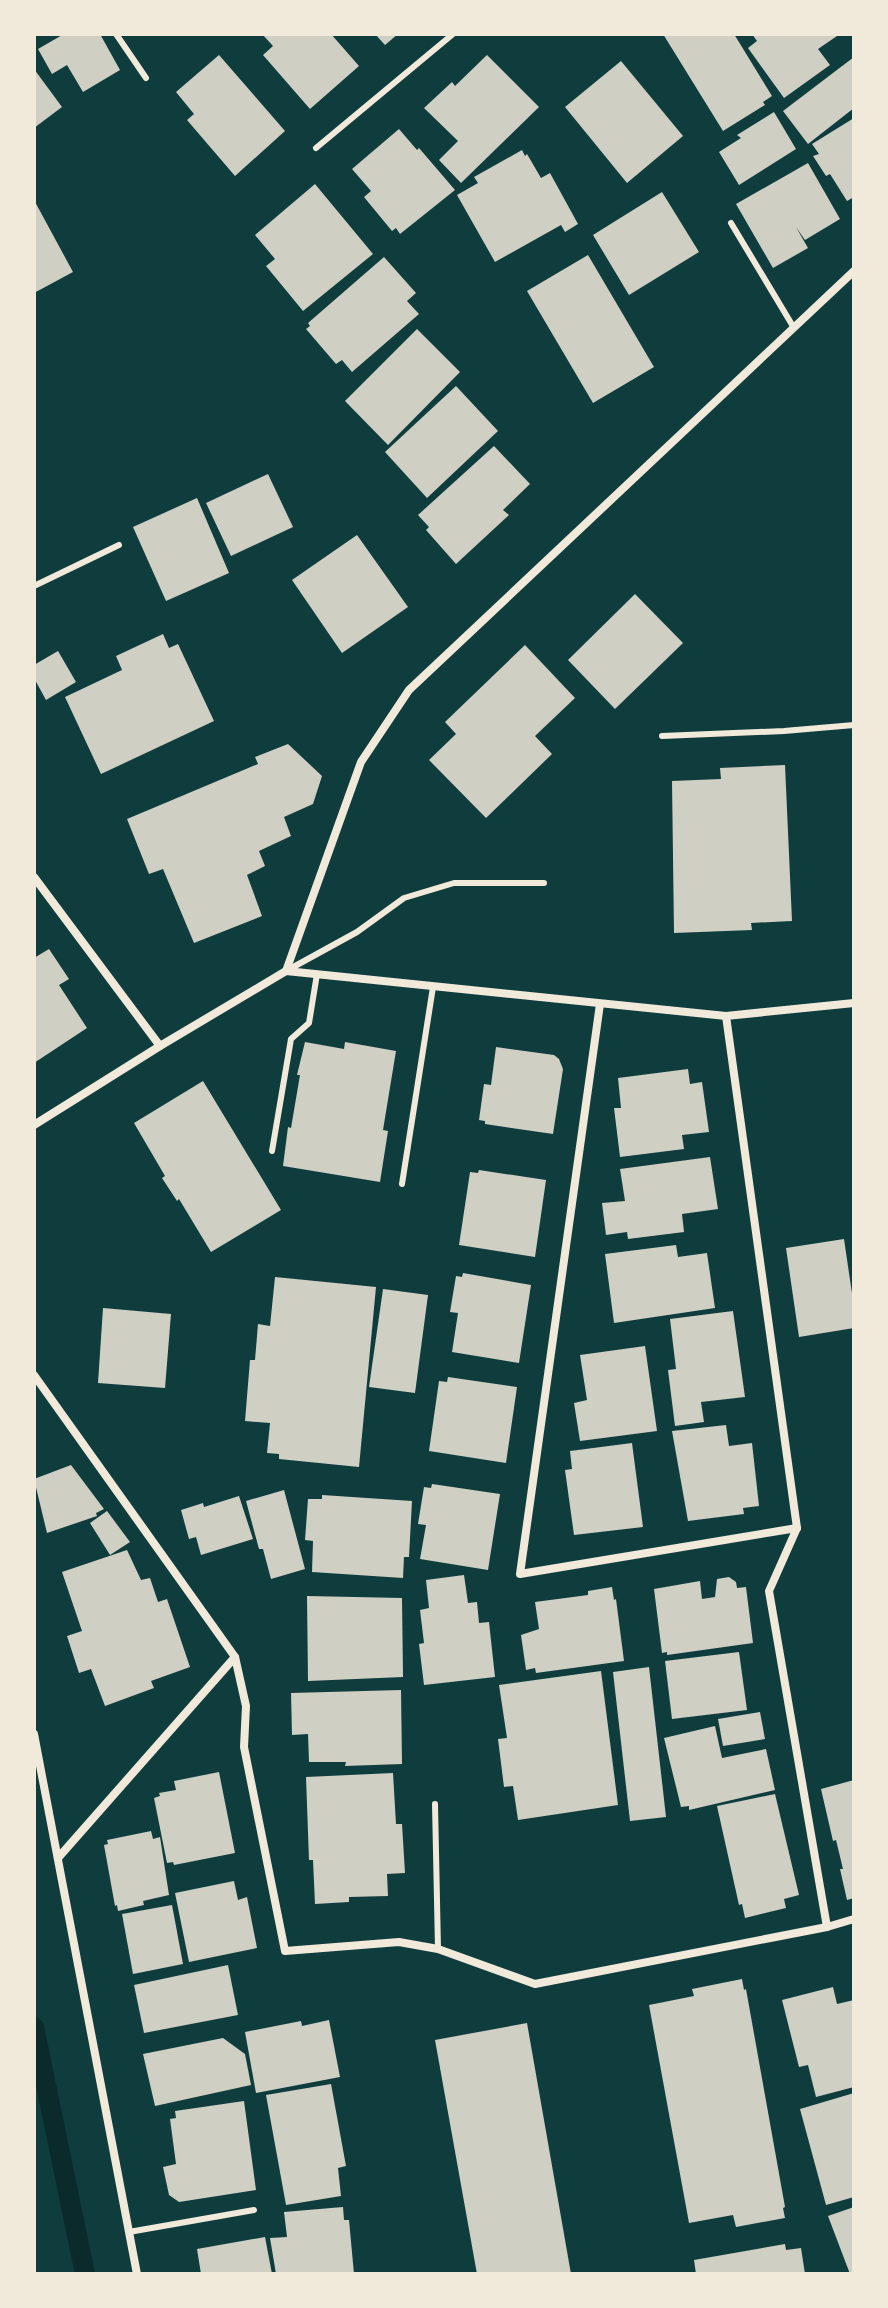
<svg xmlns="http://www.w3.org/2000/svg" width="888" height="2308" font-family="'Alegreya Sans',sans-serif">
<rect width="100%" height="100%" fill="#0f3d3e"/>
<g fill="none" stroke-linecap="round" stroke-linejoin="round">
<polyline stroke="#0a2a2b" stroke-width="20" points="34,2027 85,2274"/>
</g>
<g fill="#cfcfc3">
<polygon points="64,34 100,34 120,70 83,92 67,65 52,74 38,49"/>
<polygon points="262,34 331,34 359,66 310,109 263,55 273,46"/>
<polygon points="375,34 398,34 385,45"/>
<polygon points="663,34 734,34 772,96 763,102 765,105 723,131"/>
<polygon points="752,34 840,34 818,49 830,65 784,98 748,48 757,41"/>
<polygon points="219,55 285,131 235,176 187,120 194,114 176,92"/>
<polygon points="487,55 539,107 461,183 439,160 458,141 424,108 452,82 455,86"/>
<polygon points="854,57 854,108 808,144 783,111"/>
<polygon points="621,61 683,136 627,183 565,107"/>
<polygon points="34,69 62,107 34,128"/>
<polygon points="774,112 796,149 739,185 719,152 741,138 737,135"/>
<polygon points="854,118 854,197 847,201 830,174 826,176 813,156 819,154 812,144"/>
<polygon points="399,129 417,150 419,148 455,190 400,234 396,228 392,231 364,197 371,191 352,169"/>
<polygon points="522,150 525,156 527,154 541,178 550,173 578,224 565,232 561,225 495,262 457,195 478,183 474,177"/>
<polygon points="808,163 840,219 805,240 796,227 808,248 773,268 736,204"/>
<polygon points="315,184 373,254 303,311 266,266 275,259 255,235"/>
<polygon points="662,192 699,252 629,295 593,235"/>
<polygon points="34,200 73,272 34,293"/>
<polygon points="588,255 654,367 593,403 527,291"/>
<polygon points="384,257 416,293 407,301 419,314 352,372 342,360 336,364 306,329 310,326 308,323"/>
<polygon points="417,329 460,372 388,445 345,401"/>
<polygon points="456,386 498,431 427,498 385,452"/>
<polygon points="494,446 530,484 503,510 509,515 456,564 426,530 429,527 418,515"/>
<polygon points="268,474 293,527 231,556 206,503"/>
<polygon points="197,498 229,573 166,601 133,527"/>
<polygon points="357,535 408,607 342,653 292,580"/>
<polygon points="635,594 683,643 615,709 568,660"/>
<polygon points="163,634 169,648 178,644 214,721 101,774 65,697 122,670 116,656"/>
<polygon points="525,645 575,698 535,736 552,754 486,818 429,760 456,734 445,722"/>
<polygon points="58,651 76,682 46,700 34,678 34,665"/>
<polygon points="288,744 322,776 313,804 284,817 291,836 259,851 265,866 247,875 262,916 194,943 163,869 149,874 127,819 258,764 255,757"/>
<polygon points="785,765 792,921 751,923 752,930 674,933 672,781 721,779 720,768"/>
<polygon points="49,949 69,979 59,985 87,1028 34,1063 34,958"/>
<polygon points="305,1042 344,1049 345,1042 396,1051 383,1130 388,1131 380,1182 283,1166 288,1127 291,1128 300,1075 297,1075"/>
<polygon points="496,1047 554,1055 559,1059 563,1069 553,1134 485,1124 485,1121 479,1120 484,1084 491,1085"/>
<polygon points="688,1069 690,1084 702,1082 709,1132 682,1135 684,1149 620,1157 614,1108 621,1108 618,1078"/>
<polygon points="203,1081 281,1210 211,1252 179,1199 177,1201 162,1178 165,1176 134,1123"/>
<polygon points="710,1157 718,1209 682,1214 684,1232 628,1239 627,1232 606,1235 602,1203 625,1201 620,1169"/>
<polygon points="479,1170 546,1180 535,1257 459,1245 470,1172 478,1173"/>
<polygon points="844,1239 854,1307 854,1328 799,1337 786,1248"/>
<polygon points="676,1245 678,1257 707,1253 715,1308 614,1323 605,1254"/>
<polygon points="463,1273 531,1285 519,1363 452,1352 458,1313 450,1312 456,1276 462,1277"/>
<polygon points="275,1277 376,1287 359,1467 279,1459 279,1454 267,1453 270,1423 245,1421 250,1360 255,1360 258,1324 270,1326"/>
<polygon points="383,1289 428,1295 415,1393 369,1387"/>
<polygon points="103,1308 171,1314 165,1388 98,1383"/>
<polygon points="733,1311 745,1397 701,1402 704,1422 675,1426 668,1370 676,1369 670,1319"/>
<polygon points="645,1346 657,1431 580,1441 574,1403 587,1400 580,1355"/>
<polygon points="448,1377 517,1387 506,1463 429,1451 439,1381 447,1382"/>
<polygon points="726,1425 729,1446 752,1443 759,1506 743,1508 744,1514 688,1521 672,1431"/>
<polygon points="632,1443 643,1527 574,1535 565,1470 572,1469 570,1451"/>
<polygon points="71,1465 104,1509 96,1513 97,1516 47,1533 34,1479"/>
<polygon points="432,1484 500,1494 488,1570 420,1559 426,1525 418,1524 424,1487 431,1488"/>
<polygon points="284,1490 305,1569 271,1579 263,1549 259,1549 246,1501"/>
<polygon points="322,1495 412,1501 409,1557 404,1557 403,1578 312,1572 313,1541 305,1540 308,1499 322,1499"/>
<polygon points="239,1496 253,1539 201,1555 196,1537 189,1539 181,1510 203,1503 204,1507"/>
<polygon points="107,1511 130,1542 110,1555 90,1523"/>
<polygon points="127,1550 141,1580 150,1578 158,1602 167,1599 190,1667 151,1681 154,1688 105,1706 91,1669 79,1673 67,1636 82,1631 62,1572"/>
<polygon points="464,1575 468,1603 477,1602 479,1623 489,1622 495,1677 424,1685 419,1644 424,1643 420,1610 429,1608 426,1580"/>
<polygon points="729,1577 736,1582 737,1588 746,1587 753,1643 667,1655 667,1652 662,1653 654,1589 700,1581 702,1599 715,1597 717,1579"/>
<polygon points="612,1587 614,1600 616,1599 624,1661 536,1673 535,1668 526,1670 521,1635 539,1629 535,1602 588,1595 588,1591"/>
<polygon points="307,1596 402,1598 403,1677 308,1681"/>
<polygon points="739,1652 747,1710 672,1719 665,1661"/>
<polygon points="649,1667 666,1817 630,1821 613,1672"/>
<polygon points="601,1671 618,1805 518,1820 513,1786 504,1787 498,1739 507,1738 499,1685"/>
<polygon points="401,1690 402,1764 345,1766 346,1762 309,1762 308,1734 292,1735 291,1693"/>
<polygon points="760,1712 765,1739 723,1746 718,1719"/>
<polygon points="715,1726 722,1758 766,1749 775,1790 689,1810 689,1806 681,1807 664,1738"/>
<polygon points="219,1772 235,1853 174,1865 173,1862 167,1863 154,1798 160,1796 159,1793 176,1790 174,1781"/>
<polygon points="393,1773 396,1824 402,1824 405,1873 387,1874 388,1896 349,1897 349,1902 315,1904 313,1860 309,1860 306,1777"/>
<polygon points="854,1780 854,1898 847,1900 840,1869 843,1869 836,1840 833,1841 821,1789"/>
<polygon points="775,1794 799,1895 784,1899 786,1908 745,1918 742,1904 739,1905 717,1806"/>
<polygon points="151,1831 153,1839 160,1837 169,1895 143,1901 144,1905 118,1911 117,1905 115,1906 104,1845 108,1844 107,1840"/>
<polygon points="234,1881 238,1900 247,1897 257,1948 189,1962 175,1893"/>
<polygon points="172,1905 183,1964 133,1974 122,1914"/>
<polygon points="228,1965 238,2015 144,2033 134,1985"/>
<polygon points="742,1979 744,1990 746,1989 785,2207 783,2208 785,2218 736,2227 733,2215 689,2223 649,2005 694,1996 692,1989"/>
<polygon points="833,1987 837,2004 854,2000 854,2087 816,2097 808,2065 799,2067 782,2000"/>
<polygon points="329,2020 340,2077 256,2093 245,2032 301,2021 302,2026"/>
<polygon points="527,2023 571,2274 477,2274 435,2040"/>
<polygon points="223,2038 245,2054 251,2085 155,2106 143,2054"/>
<polygon points="331,2084 346,2166 338,2168 341,2196 286,2205 266,2095"/>
<polygon points="854,2093 854,2197 826,2205 800,2109"/>
<polygon points="244,2101 256,2190 179,2202 169,2195 163,2167 176,2164 170,2119 176,2118 175,2111"/>
<polygon points="343,2207 344,2220 349,2220 354,2274 276,2274 270,2238 287,2237 284,2212"/>
<polygon points="854,2207 854,2274 850,2274 828,2216"/>
<polygon points="265,2237 272,2274 201,2274 197,2249"/>
<polygon points="785,2244 786,2250 801,2248 805,2274 696,2274 694,2260"/>
</g>
<g fill="none" stroke-linecap="round" stroke-linejoin="round">
<g stroke="#f1e9da" stroke-width="6">
<polyline points="116,34 146,78"/>
<polyline points="316,148 453,34"/>
<polyline points="731,223 794,328"/>
<polyline points="34,586 119,545"/>
<polyline points="662,736 784,731 854,725"/>
<polyline points="286,971 357,932 404,898 454,883 544,883"/>
<polyline points="272,1151 291,1039 309,1023 317,974"/>
<polyline points="402,1184 433,987"/>
<polyline points="435,1804 438,1949"/>
<polyline points="129,2232 254,2210"/>
</g>
<g stroke="#f1e9da" stroke-width="8">
<polyline points="34,877 160,1046"/>
<polyline points="286,971 726,1016 854,1003"/>
<polyline points="600,1004 520,1574 797,1528"/>
<polyline points="726,1016 797,1528 769,1591 827,1927"/>
<polyline points="34,1125 160,1046 286,971 361,762 409,690 854,271"/>
<polyline points="34,1375 235,1657 246,1706 244,1747 285,1951 399,1942 438,1949 535,1984 827,1927 854,1919"/>
<polyline points="34,1734 137,2274"/>
<polyline points="58,1858 235,1657"/>
</g>
</g>
<rect width="888" height="2308" fill="none" stroke="#f1e9da" stroke-width="72"/>
</svg>
